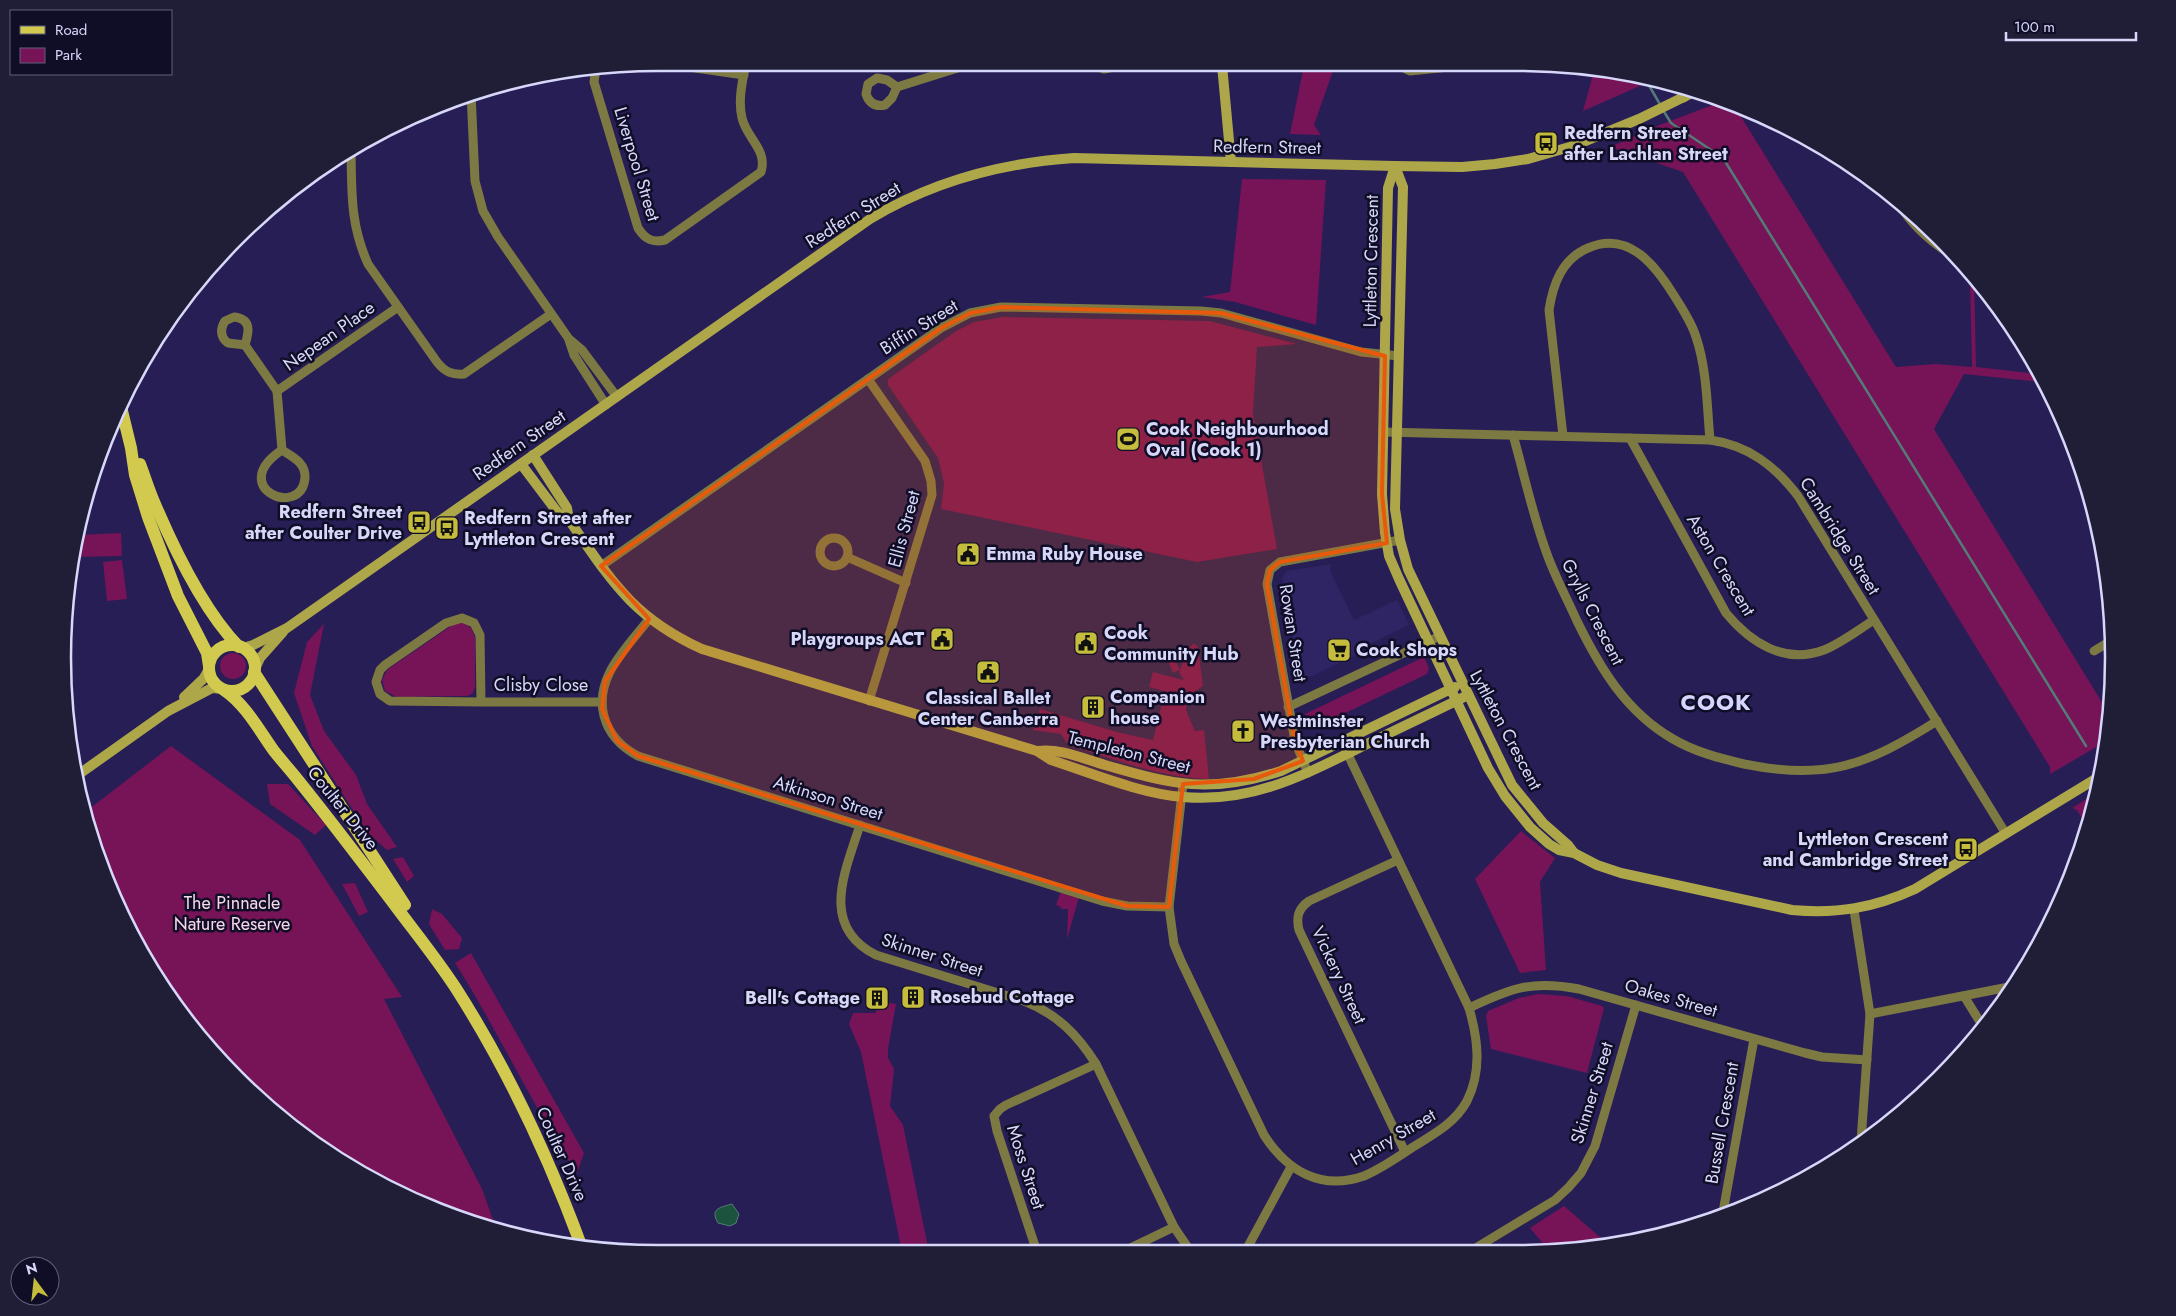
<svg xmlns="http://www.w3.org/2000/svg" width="2176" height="1316" font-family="Jost,sans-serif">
<rect width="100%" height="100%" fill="#271e56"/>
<polygon fill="#2f2565" points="1332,564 1330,571 1354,620 1397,600 1409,625 1357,650 1358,654 1312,676 1299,678 1282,577 1287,571"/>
<g fill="#771357">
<polygon points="1304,65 1335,65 1314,125 1321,135 1290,134"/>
<polygon points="1594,71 1649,82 1583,111"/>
<polygon points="1723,101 1735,107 1896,367 1936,364 1972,367 1970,275 1974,279 1976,367 2038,374 2042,382 1964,374 1934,429 2108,712 2105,742 2050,774 2050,767 1683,172 1610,147 1657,126"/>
<polygon points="1242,179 1326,180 1316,325 1235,302 1202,297 1230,292"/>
<polygon points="1002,317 1210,321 1297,344 1257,347 1253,414 1277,549 1197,562 941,509 944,483 938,458 888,385 888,379 956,331 974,322"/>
<polygon points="121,533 122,556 75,557 78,535"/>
<polygon points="122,560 127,599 107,601 103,562"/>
<polygon points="462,622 471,628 475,637 475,688 472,694 467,696 397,697 385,691 382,680 387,670 454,624"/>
<polygon points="324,624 310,695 324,731 356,775 367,804 397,847 387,850 367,832 312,746 294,693 307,642"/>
<path d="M1194,643L1198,647L1203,686L1187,697L1186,710L1195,731L1204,730L1209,779C1161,778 1114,759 1068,745L1061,734L1033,730L1040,709L1117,732L1153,740L1164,694L1178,700L1182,696L1149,687L1153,672L1184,680L1179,673L1180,670L1173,673L1168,661L1174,658L1180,670L1186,651Z"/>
<circle cx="233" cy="666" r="13"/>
<polygon points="1424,657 1429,668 1427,674 1314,728 1310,728 1307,725 1305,714"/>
<polygon points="171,746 300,840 402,997 384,999 482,1189 496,1228 466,1222 327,1153 237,1079 185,1020 142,955 94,850 84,813"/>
<polygon points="267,784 288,784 326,825 315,835 270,804"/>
<polygon points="2096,793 2086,826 2077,810 2072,808"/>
<polygon points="1521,831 1555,858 1540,882 1546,970 1520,973 1475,879"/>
<polygon points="403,857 414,876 407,882 393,859"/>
<polygon points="355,883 368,912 359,916 342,884"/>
<polygon points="1061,891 1079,897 1067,939 1068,909 1061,909 1061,907 1056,905"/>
<polygon points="432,909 442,914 462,938 459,949 445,950 429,924"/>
<path d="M471,953L584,1153L577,1173C532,1106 499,1032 455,963Z"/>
<polygon points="1538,994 1567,996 1602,1006 1604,1008 1587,1073 1491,1049 1486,1016 1488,1011 1519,998"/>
<polygon points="882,1002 896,1004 888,1049 888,1058 894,1069 890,1106 903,1125 929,1252 902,1252 861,1052 849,1024 853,1013 875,1013"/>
<polygon points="1564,1206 1608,1244 1550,1252 1530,1228"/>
</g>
<path fill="#1c533f" stroke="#547b77" d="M732,1204L739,1214L736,1223L730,1226L718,1223C709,1208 722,1207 732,1204Z"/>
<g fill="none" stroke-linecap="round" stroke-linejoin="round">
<g stroke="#547b77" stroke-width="2.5">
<polyline points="1647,82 1661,106"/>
<polyline points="1663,110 1671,123 1723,158 2086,746"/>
</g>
<g stroke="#7d7943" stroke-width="9">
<polyline points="1396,64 1410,71 1478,64"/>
<polyline points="1096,66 1104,69 1119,66"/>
<polyline points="689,67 744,75"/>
<path d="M596,68L594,82L638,228C645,239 652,243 665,240L761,172C768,150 747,139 742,118C738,101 742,84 745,67"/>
<path d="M897,87L887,80L877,78L868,84L866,94C869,103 875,107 885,105L892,98L897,87L964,66"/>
<polyline points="1679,88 1684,98"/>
<polyline points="471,93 475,181 483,211 498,237 569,339 582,350 617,397"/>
<path d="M351,151C352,193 350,224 368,264L437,362C445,372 452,375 464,374L551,314"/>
<path d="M1899,204C1914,228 1933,244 1957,258"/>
<path d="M234,317C252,319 249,332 245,345L228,343C220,337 220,329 225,321Z"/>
<polyline points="569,340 574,355 606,405"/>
<polyline points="245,345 277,391 398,307"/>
<polyline points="868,379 925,461 931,481 932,495 869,701"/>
<polyline points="277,391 282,450"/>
<path d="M1383,432L1710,440C1748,445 1775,466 1798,496L2006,834"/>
<path d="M1513,435C1525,477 1534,522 1550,562C1558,582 1568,601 1577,621C1600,668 1626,712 1673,739C1695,752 1719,758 1744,764C1827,781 1867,765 1937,721"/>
<path d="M1563,436L1549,310C1553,284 1562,259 1588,248C1629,230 1656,266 1675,297C1683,310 1692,323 1696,337C1707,369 1707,407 1710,440"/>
<path d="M1630,438L1726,613C1750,642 1784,665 1824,650C1841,643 1858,630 1874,620"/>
<path d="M282,450C293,457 306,463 305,478C301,520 226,487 282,450Z"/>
<circle cx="834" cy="552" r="14"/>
<polyline points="847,557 906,583"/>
<polyline points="601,566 941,328 970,313 1001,307 1201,311 1221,313 1361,352 1399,356"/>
<path d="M649,619C627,648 594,677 604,716C609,735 621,747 638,756L1102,901L1127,906L1169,907"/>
<polyline points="2094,651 2112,640"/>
<polyline points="481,702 390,701 380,694 376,682 380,670 385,665 446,623 462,618 474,623 480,635 481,702 602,702"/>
<polyline points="1288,707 1440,636"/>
<polyline points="1308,773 1295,741 1267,584 1270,570 1280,562 1400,540"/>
<path d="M1183,784L1169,907L1174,944L1181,961L1264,1135C1287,1171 1321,1191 1364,1176C1381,1169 1398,1157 1413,1147C1434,1134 1455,1123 1467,1101C1482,1071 1478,1039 1469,1008L1342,742"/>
<path d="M860,825C845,872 819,926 876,955L1024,1001C1057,1014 1077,1034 1096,1064L1174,1227L1191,1252"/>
<path d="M1398,860L1309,901C1298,909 1296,917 1299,930L1405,1152"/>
<polyline points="1854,910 1870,1014 1861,1141"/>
<polyline points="1964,996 1982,1025"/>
<path d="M1469,1008C1511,988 1532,980 1579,989L1805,1053L1822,1057L1867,1060"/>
<polyline points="1870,1014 2014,986"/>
<polyline points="1723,1212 1754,1039"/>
<polyline points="1037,1252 997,1131 994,1116 1000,1109 1006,1105 1096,1064"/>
<polyline points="1122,1252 1174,1227"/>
<polyline points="1245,1252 1291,1167"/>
<polyline points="1469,1252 1555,1200 1568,1188 1581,1173 1595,1146 1636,1005"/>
</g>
<g stroke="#ada74a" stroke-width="10">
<polyline points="1222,65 1231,162"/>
<path d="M1395,166L1388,188L1382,494L1385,533L1389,556L1399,579L1488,768L1505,796L1530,827L1549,844L1559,850L1574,853L1597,865L1621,873L1792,910C1837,914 1874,908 1915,889L2102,775"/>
<polyline points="1395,166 1403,187 1395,509 1400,540 1408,569 1512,785 1543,823 1568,845 1574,853"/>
<polyline points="533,455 567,508 569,520"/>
<path d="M521,464L558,513L569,520C611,580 632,617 702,649L1037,751L1051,760C1091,773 1141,794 1183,797C1250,803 1300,777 1359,748C1395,730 1432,713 1468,695"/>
<path d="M243,648L253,645L287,628L870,219C933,181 1001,163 1074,158L1395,166L1462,167L1495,164L1528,159L1573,146L1639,119L1696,91"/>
<polyline points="255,669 260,658 283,632"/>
<polyline points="184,697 204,678 209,669"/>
<path d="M1038,751C1060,748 1084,759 1105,765C1174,785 1210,794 1281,771L1455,687"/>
<polyline points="75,777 168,711 212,688 223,689"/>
</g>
<g stroke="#d2ca4e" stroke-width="12">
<polyline points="122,411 131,448 135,475 148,517 178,596 207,653 209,666"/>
<path d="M140,464C145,477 149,491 155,504C175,551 203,610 239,647"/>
<circle cx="232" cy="668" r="23"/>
<polyline points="254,672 405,905"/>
<path d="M224,690C246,705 259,730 274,751C282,761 290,770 298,780C332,822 364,865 397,908C418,936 439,962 457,990C508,1070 548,1156 581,1245"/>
</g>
</g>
<path fill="#e8590c" fill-opacity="0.2" stroke="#e8590c" stroke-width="4" stroke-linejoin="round" d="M1001,307L1221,313L1385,356L1382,494L1387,543L1280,562L1270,570L1267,584L1295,741L1303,761L1254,779L1183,784L1169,907L1127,906L638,756L617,741L602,709L605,681L649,619L601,566L941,328L970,313Z"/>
<defs>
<g id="bus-square" transform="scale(1.25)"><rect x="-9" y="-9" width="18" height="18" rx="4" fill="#c5bc3d" stroke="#100e26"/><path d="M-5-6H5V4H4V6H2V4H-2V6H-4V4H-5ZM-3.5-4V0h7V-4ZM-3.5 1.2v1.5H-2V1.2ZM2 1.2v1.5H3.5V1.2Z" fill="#111"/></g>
<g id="stadium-square" transform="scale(1.25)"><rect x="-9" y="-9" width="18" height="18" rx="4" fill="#c5bc3d" stroke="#100e26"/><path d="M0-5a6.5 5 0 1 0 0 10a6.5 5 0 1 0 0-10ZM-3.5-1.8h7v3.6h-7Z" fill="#111"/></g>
<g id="civic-square" transform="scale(1.25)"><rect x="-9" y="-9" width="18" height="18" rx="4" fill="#c5bc3d" stroke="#100e26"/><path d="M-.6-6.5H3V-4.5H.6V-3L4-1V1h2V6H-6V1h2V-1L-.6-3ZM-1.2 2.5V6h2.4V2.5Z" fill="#111"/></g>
<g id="supermarket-square" transform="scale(1.25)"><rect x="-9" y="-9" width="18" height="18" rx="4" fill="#c5bc3d" stroke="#100e26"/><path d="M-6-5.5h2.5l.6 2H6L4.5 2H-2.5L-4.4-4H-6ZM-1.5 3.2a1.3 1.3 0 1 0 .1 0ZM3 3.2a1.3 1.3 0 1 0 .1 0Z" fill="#111"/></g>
<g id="building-square" transform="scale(1.25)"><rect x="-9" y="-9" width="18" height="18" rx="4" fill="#c5bc3d" stroke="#100e26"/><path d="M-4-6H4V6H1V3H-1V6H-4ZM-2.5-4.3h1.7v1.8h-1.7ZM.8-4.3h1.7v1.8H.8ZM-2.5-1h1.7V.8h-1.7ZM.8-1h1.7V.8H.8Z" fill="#111"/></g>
<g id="church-square" transform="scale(1.25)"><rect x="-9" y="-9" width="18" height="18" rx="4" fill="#c5bc3d" stroke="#100e26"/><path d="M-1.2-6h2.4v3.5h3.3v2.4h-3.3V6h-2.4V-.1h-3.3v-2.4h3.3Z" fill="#111"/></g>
</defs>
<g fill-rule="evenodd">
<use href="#bus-square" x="1546" y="143"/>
<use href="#stadium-square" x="1128" y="439"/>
<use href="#bus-square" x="419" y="522"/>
<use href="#bus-square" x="447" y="528"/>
<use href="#civic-square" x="968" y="554"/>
<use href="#civic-square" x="942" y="639"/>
<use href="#civic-square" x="1086" y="643"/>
<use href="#supermarket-square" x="1339" y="650"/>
<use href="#civic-square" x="988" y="672"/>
<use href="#building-square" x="1093" y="707"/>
<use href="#church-square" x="1243" y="731"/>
<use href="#bus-square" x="1966" y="849"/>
<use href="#building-square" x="913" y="997"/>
<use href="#building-square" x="877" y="998"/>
</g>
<g text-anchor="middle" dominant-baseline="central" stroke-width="5" stroke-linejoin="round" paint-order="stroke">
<g font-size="18" font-weight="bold" fill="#d7d7fa" stroke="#100e26" text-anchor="start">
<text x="1564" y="133">Redfern Street<tspan x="1564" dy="21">after Lachlan Street</tspan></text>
<text x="1146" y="429">Cook Neighbourhood<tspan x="1146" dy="21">Oval (Cook 1)</tspan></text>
<text x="402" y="512" text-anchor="end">Redfern Street<tspan x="402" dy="21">after Coulter Drive</tspan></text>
<text x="464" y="518">Redfern Street after<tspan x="464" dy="21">Lyttleton Crescent</tspan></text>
<text x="986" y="554">Emma Ruby House</text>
<text x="1104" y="633">Cook<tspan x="1104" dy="21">Community Hub</tspan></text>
<text x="924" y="639" text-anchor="end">Playgroups ACT</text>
<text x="1356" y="650">Cook Shops</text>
<text x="1110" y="697">Companion<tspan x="1110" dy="21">house</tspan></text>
<text x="988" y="698" text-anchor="middle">Classical Ballet<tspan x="988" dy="21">Center Canberra</tspan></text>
<text x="1260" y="721">Westminster<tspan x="1260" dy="21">Presbyterian Church</tspan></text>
<text x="1948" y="839" text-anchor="end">Lyttleton Crescent<tspan x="1948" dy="21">and Cambridge Street</tspan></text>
<text x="930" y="997">Rosebud Cottage</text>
<text x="860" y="998" text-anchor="end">Bell's Cottage</text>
</g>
<g font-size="18" fill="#d7d7fa" stroke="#100e26">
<text transform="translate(1267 147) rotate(1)">Redfern Street</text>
<text transform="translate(637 164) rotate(73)">Liverpool Street</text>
<text transform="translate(853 215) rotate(-32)">Redfern Street</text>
<text transform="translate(1371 261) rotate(-89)">Lyttleton Crescent</text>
<text transform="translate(919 327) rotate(-32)">Biffin Street</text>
<text transform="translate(329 336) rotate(-35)">Nepean Place</text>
<text transform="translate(519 445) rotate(-35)">Redfern Street</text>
<text transform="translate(904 529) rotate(-75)">Ellis Street</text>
<text transform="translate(1840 536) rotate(58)">Cambridge Street</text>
<text transform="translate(1721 565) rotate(59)">Aston Crescent</text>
<text transform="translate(1593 612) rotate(63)">Grylls Crescent</text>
<text transform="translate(1293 633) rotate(81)">Rowan Street</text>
<text x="541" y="685">Clisby Close</text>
<text transform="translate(1506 730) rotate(62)">Lyttleton Crescent</text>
<text transform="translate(1129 752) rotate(14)">Templeton Street</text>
<text transform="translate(828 798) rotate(17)">Atkinson Street</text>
<text transform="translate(343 808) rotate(51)">Coulter Drive</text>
<text transform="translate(932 955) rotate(18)">Skinner Street</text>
<text transform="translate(1339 975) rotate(65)">Vickery Street</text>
<text transform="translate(1671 998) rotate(16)">Oakes Street</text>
<text transform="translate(1592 1093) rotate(-73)">Skinner Street</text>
<text transform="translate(1722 1123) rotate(-80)">Bussell Crescent</text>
<text transform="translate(1393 1137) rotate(-30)">Henry Street</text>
<text transform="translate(562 1154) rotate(66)">Coulter Drive</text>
<text transform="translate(1026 1167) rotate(72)">Moss Street</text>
</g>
<g font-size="18" fill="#f7d8e8" stroke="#100e26">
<text x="232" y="903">The Pinnacle<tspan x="232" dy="21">Nature Reserve</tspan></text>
</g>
<g font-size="22" font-weight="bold" letter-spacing="1" fill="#d5d5ff" stroke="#100e26">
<text x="1716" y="702">COOK</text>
</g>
</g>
<path d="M0 0H2176V1316H0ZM658 71H1518A587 587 0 0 1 2105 658V658A587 587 0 0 1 1518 1245H658A587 587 0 0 1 71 658V658A587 587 0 0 1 658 71Z" fill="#201e37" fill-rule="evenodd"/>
<path fill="none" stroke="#d7d7fa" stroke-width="2.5" d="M658 71H1518A587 587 0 0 1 2105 658V658A587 587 0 0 1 1518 1245H658A587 587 0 0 1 71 658V658A587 587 0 0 1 658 71Z"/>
<rect x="10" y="10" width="162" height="65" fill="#100e26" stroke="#605e7b"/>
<rect x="20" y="26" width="25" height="8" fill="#d2ca4e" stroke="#605e7b"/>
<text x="55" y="35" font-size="15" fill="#d7d7fa">Road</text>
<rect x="20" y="48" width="25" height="15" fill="#771357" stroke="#605e7b"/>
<text x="55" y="60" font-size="15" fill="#d7d7fa">Park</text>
<g transform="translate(35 1281) rotate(345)"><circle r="24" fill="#100e26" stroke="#605e7b"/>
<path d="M0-4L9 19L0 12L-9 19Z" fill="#c5bc3d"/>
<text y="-8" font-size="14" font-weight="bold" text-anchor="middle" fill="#d7d7fa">N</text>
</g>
<path d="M2006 32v8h130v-8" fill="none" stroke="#d7d7fa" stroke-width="2.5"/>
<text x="2014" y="32" font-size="15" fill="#d7d7fa" stroke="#100e26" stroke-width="4" paint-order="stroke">100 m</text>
</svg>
